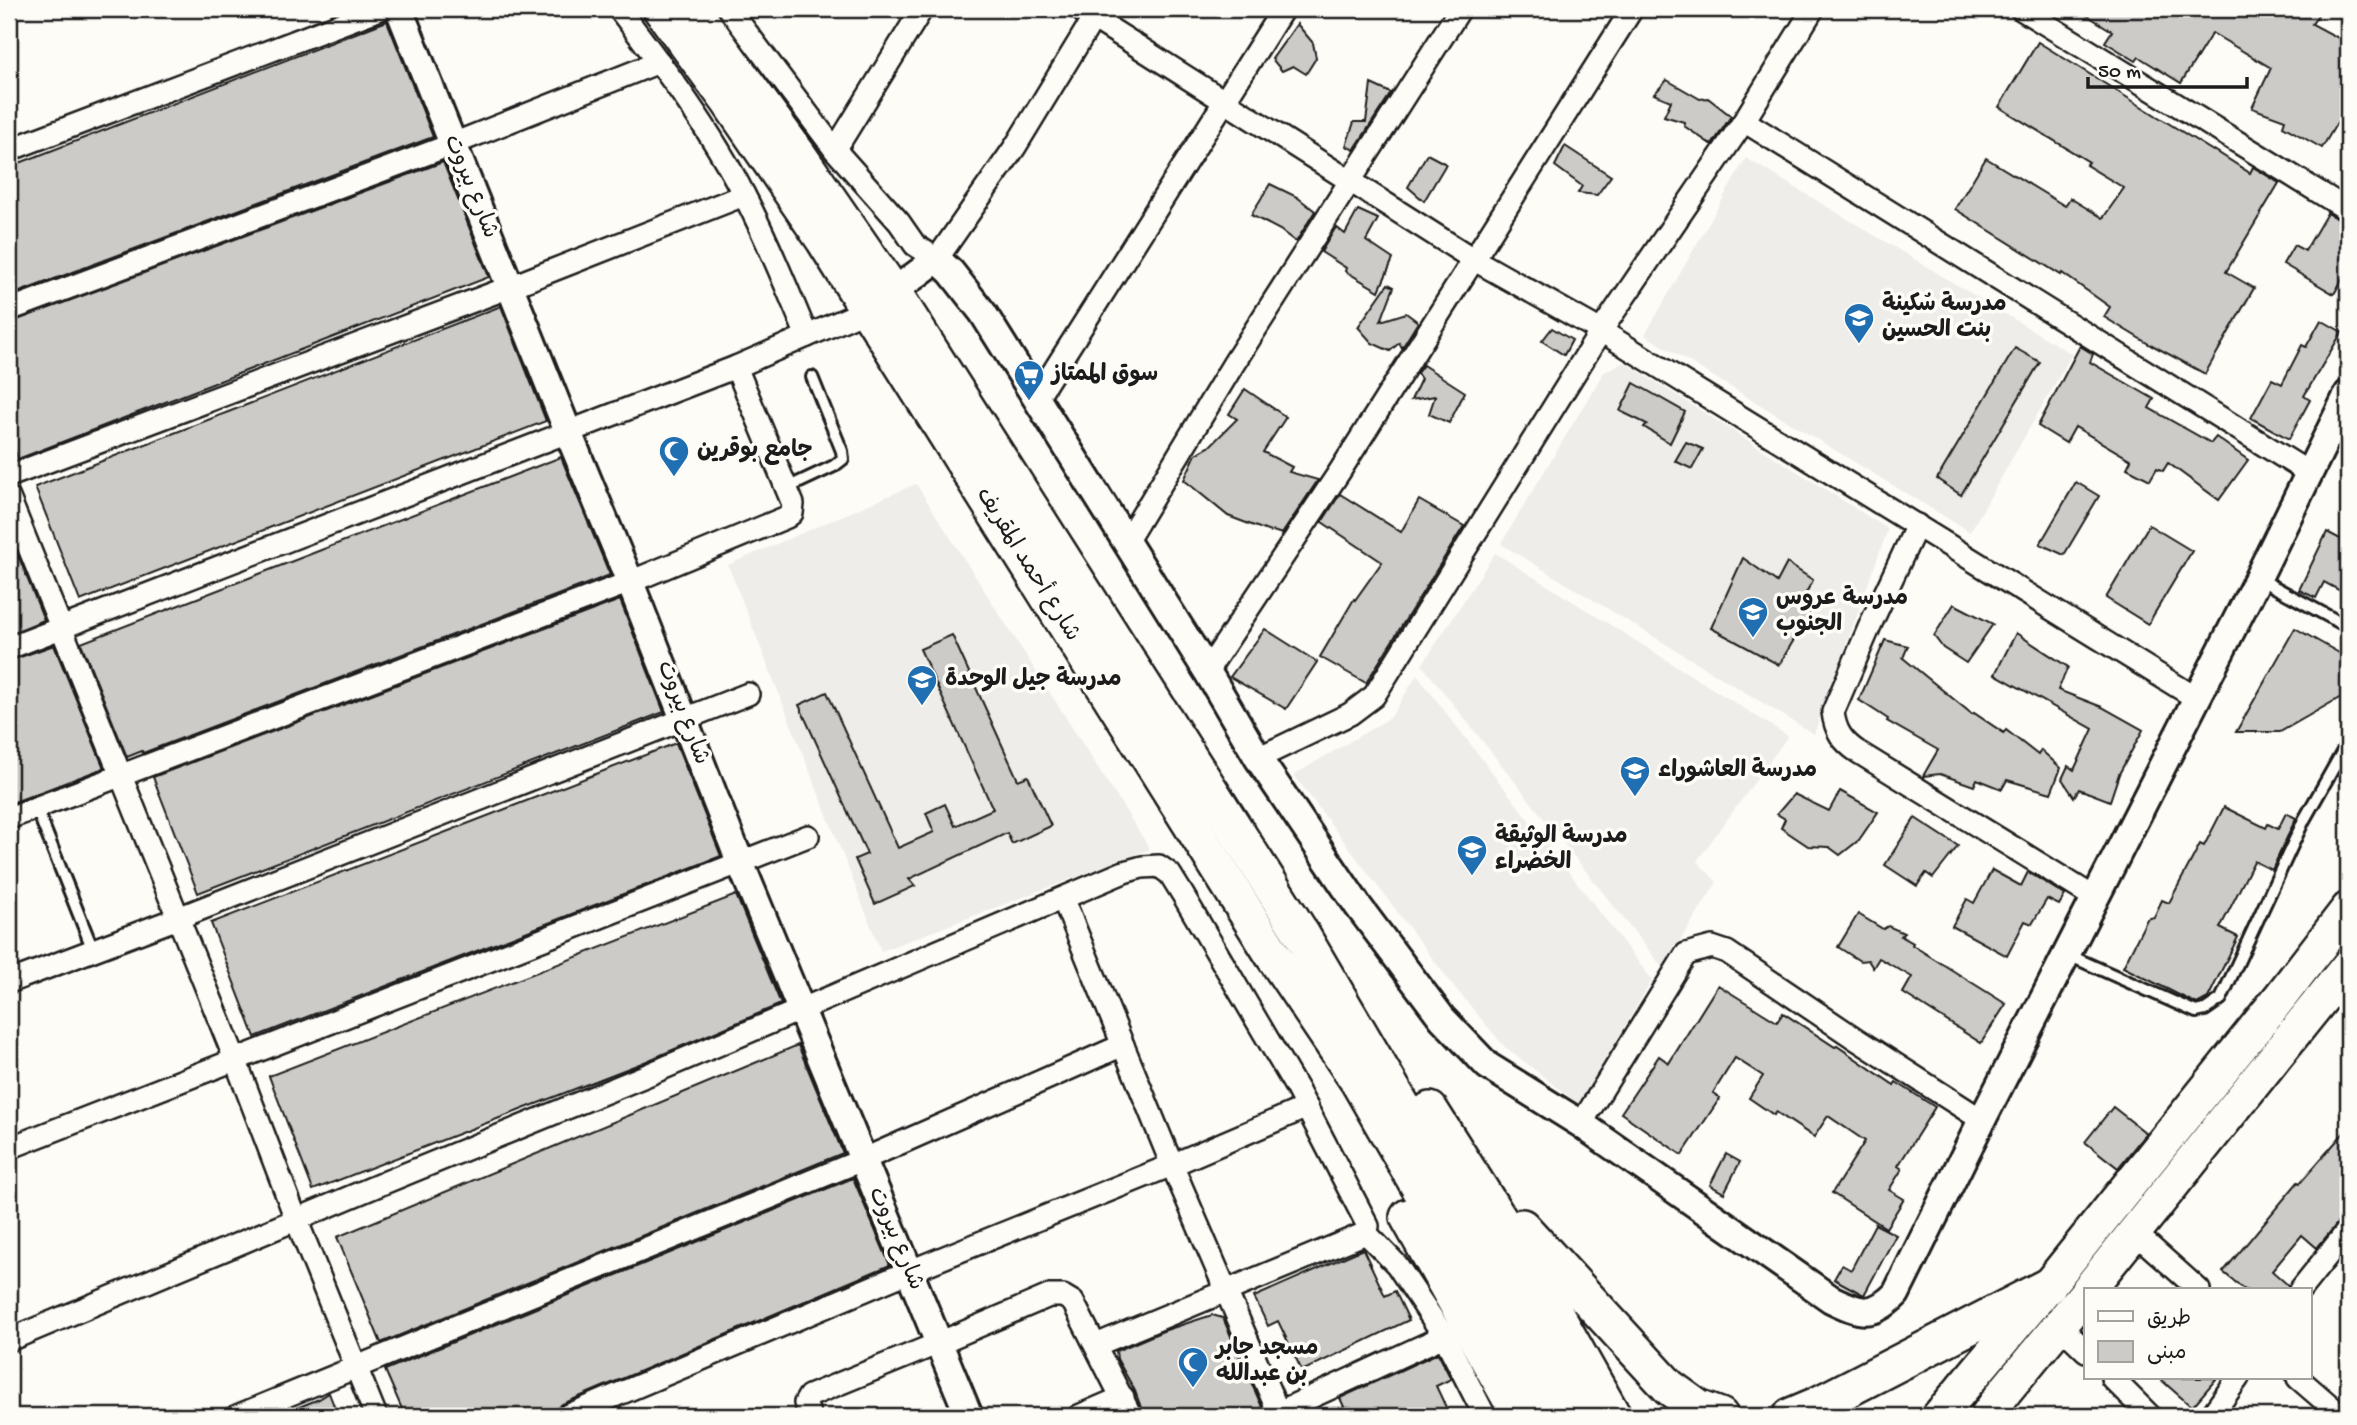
<svg xmlns="http://www.w3.org/2000/svg" width="2357" height="1425" font-family="'Gochi Hand','Playpen Sans Arabic',sans-serif">
<rect width="100%" height="100%" fill="#fdfcf7"/>
<filter id="ink" filterUnits="userSpaceOnUse"><feTurbulence type="fractalNoise" baseFrequency=".0143" numOctaves="2"/><feDisplacementMap in="SourceGraphic" scale="14" xChannelSelector="R" yChannelSelector="G"/><feConvolveMatrix kernelMatrix="1 2 1 2 8 2 1 2 1" color-interpolation-filters="sRGB"/></filter>
<g filter="url(#ink)">
<g fill="#eeede9">
<polygon points="1746,158 2072,354 1970,532 1645,335"/>
<polygon points="1624,362 1888,529 1814,734 1501,544 1604,372"/>
<polygon points="916,484 1150,849 881,951 728,565"/>
<polygon points="1495,553 1788,736 1697,861 1717,882 1663,968 1422,665"/>
<polygon points="1417,675 1652,980 1579,1104 1504,1046 1451,983 1294,775 1391,717"/>
</g>
<g fill="#cccbc8" stroke="#1c1c1c" stroke-width="2">
<polygon points="2077,9 2250,9 2264,17 2269,9 2322,9 2312,24 2348,43 2348,96 2342,107 2345,109 2322,148 2283,126 2285,120 2252,108 2271,68 2212,33 2181,83 2139,57 2136,61 2105,42 2112,31"/>
<polygon points="387,21 433,137 9,296 9,167"/>
<polygon points="1297,24 1313,43 1316,58 1306,74 1293,66 1282,71 1272,59"/>
<polygon points="2038,42 2213,151 2214,150 2250,173 2253,167 2279,183 2226,272 2254,288 2205,374 2152,345 2152,346 2104,317 2110,307 2062,273 2061,275 1955,209 1986,158 2065,206 2070,198 2103,218 2124,188 2086,165 2089,162 1999,107"/>
<polygon points="1667,80 1700,99 1708,98 1731,116 1712,145 1684,126 1684,122 1664,116 1671,101 1654,94"/>
<polygon points="1371,84 1391,93 1354,150 1346,146 1354,122 1366,122"/>
<polygon points="1565,146 1611,176 1597,195 1578,193 1582,186 1555,166"/>
<polygon points="1427,154 1446,164 1424,201 1408,187"/>
<polygon points="443,162 489,277 18,459 9,435 9,323"/>
<polygon points="1270,184 1297,197 1315,211 1296,242 1280,230 1251,215"/>
<polygon points="1358,210 1378,219 1366,241 1393,259 1379,291 1345,271 1346,268 1321,252 1336,227 1345,234"/>
<polygon points="2327,213 2348,224 2348,269 2334,294 2283,264 2294,245 2305,251"/>
<polygon points="1388,284 1394,287 1381,321 1406,313 1418,322 1402,348 1399,343 1390,351 1372,343 1358,327"/>
<polygon points="501,306 546,421 80,601 35,487"/>
<polygon points="2321,320 2342,332 2304,396 2310,400 2289,439 2251,418 2272,379 2282,384 2302,345 2306,347"/>
<polygon points="1552,328 1572,340 1564,355 1542,341"/>
<polygon points="2080,346 2093,354 2090,362 2154,399 2149,408 2211,443 2216,437 2248,460 2219,500 2168,463 2163,471 2157,468 2150,480 2127,468 2131,460 2075,427 2066,443 2038,426"/>
<polygon points="2015,348 2040,362 1961,495 1937,479"/>
<polygon points="1423,365 1465,392 1449,423 1429,414 1435,396 1411,400 1421,379 1417,373"/>
<polygon points="1634,383 1685,412 1670,443 1644,427 1647,424 1620,411"/>
<polygon points="1245,389 1286,417 1263,452 1292,467 1289,472 1318,480 1282,534 1273,531 1270,532 1228,516 1184,480 1196,454 1209,447 1237,419 1229,414"/>
<polygon points="1686,442 1703,449 1692,469 1675,461"/>
<polygon points="561,457 610,575 143,753 142,751 127,757 81,643"/>
<polygon points="2076,482 2099,496 2064,555 2040,544"/>
<polygon points="1340,494 1401,532 1419,500 1464,526 1366,683 1320,657 1354,599 1355,600 1382,562 1322,522"/>
<polygon points="2149,525 2192,551 2148,624 2106,598"/>
<polygon points="2327,532 2348,543 2348,595 2324,582 2316,598 2299,590"/>
<polygon points="9,533 44,620 9,634"/>
<polygon points="1743,558 1777,582 1787,563 1813,580 1802,600 1815,604 1779,665 1711,628"/>
<polygon points="620,600 664,712 198,893 153,777"/>
<polygon points="1954,604 1993,624 1966,663 1943,648 1934,636"/>
<polygon points="2295,628 2348,658 2348,693 2280,732 2236,732"/>
<polygon points="1265,629 1317,662 1286,709 1230,677"/>
<polygon points="2016,633 2068,667 2058,690 2102,707 2143,730 2119,774 2110,801 2079,789 2074,797 2062,779 2068,766 2074,770 2093,729 1995,674"/>
<polygon points="952,635 1018,780 1028,776 1051,826 1012,844 1007,833 909,879 915,886 875,904 855,859 867,854 799,705 827,692 898,848 934,832 926,813 945,804 955,826 993,809 920,649"/>
<polygon points="1885,640 1908,646 1903,658 1972,714 1974,713 2004,733 2006,730 2038,755 2041,750 2061,768 2051,793 2007,780 2002,789 1977,779 1974,786 1940,774 1923,776 1938,750 1887,721 1888,719 1859,700"/>
<polygon points="54,645 104,768 9,804 9,661"/>
<polygon points="676,743 721,856 255,1037 211,923"/>
<polygon points="1840,791 1878,812 1859,840 1840,855 1829,847 1808,846 1781,828 1785,819 1777,814 1794,794 1829,811"/>
<polygon points="2224,807 2266,828 2268,824 2278,829 2286,813 2296,818 2272,870 2254,861 2220,928 2238,937 2208,998 2197,1004 2123,967 2147,919 2154,917 2162,900 2169,903 2200,844 2204,846"/>
<polygon points="1915,818 1958,846 1933,878 1926,873 1917,886 1885,865"/>
<polygon points="1992,870 2021,886 2028,872 2065,895 2059,905 2047,899 2032,924 2025,921 2007,956 1952,926 1967,899 1974,903"/>
<polygon points="736,895 781,1004 642,1063 313,1190 269,1076"/>
<polygon points="1858,914 1883,929 1888,926 1904,933 1901,936 1913,943 1912,945 2006,1004 1981,1043 1903,993 1912,977 1879,958 1873,968 1868,960 1860,961 1838,947"/>
<polygon points="1718,985 1777,1022 1783,1013 1835,1047 1837,1046 1894,1085 1896,1082 1935,1107 1898,1166 1902,1169 1889,1190 1904,1199 1886,1228 1832,1193 1865,1141 1828,1116 1814,1137 1776,1112 1774,1115 1749,1098 1763,1076 1735,1058 1713,1093 1720,1098 1682,1155 1621,1113 1659,1056 1669,1063"/>
<polygon points="798,1045 843,1153 381,1343 337,1237"/>
<polygon points="2113,1107 2146,1133 2118,1168 2085,1142"/>
<polygon points="2348,1128 2348,1199 2340,1220 2317,1248 2302,1235 2272,1271 2288,1285 2287,1290 2245,1290 2223,1272 2298,1182 2300,1183"/>
<polygon points="1726,1154 1740,1162 1724,1193 1710,1185"/>
<polygon points="853,1178 890,1265 562,1404 556,1409 554,1416 405,1416 385,1370"/>
<polygon points="1875,1224 1896,1235 1864,1295 1862,1294 1834,1279 1842,1265 1851,1270"/>
<polygon points="1363,1249 1385,1296 1395,1291 1409,1320 1302,1371 1278,1321 1268,1326 1254,1297"/>
<polygon points="1212,1315 1223,1318 1266,1416 1144,1416 1135,1391 1117,1359 1116,1351 1163,1331"/>
<polygon points="1438,1353 1451,1379 1436,1386 1450,1416 1348,1416 1340,1398"/>
<polygon points="2159,1378 2217,1378 2192,1407"/>
<polygon points="329,1393 338,1416 277,1416 319,1399"/>
</g>
<g fill="none" stroke-linecap="round" stroke-linejoin="round">
<g stroke="#1c1c1c" stroke-width="16">
<g id="service">
<polyline points="787,488 834,466 843,459 842,451 812,377"/>
<polyline points="2258,578 2348,627"/>
<polyline points="36,807 93,950"/>
<polyline points="2066,954 2196,1012 2205,1010 2221,999 2304,820 2348,742"/>
</g>
</g>
<g stroke="#1c1c1c" stroke-width="26">
<g id="minor">
<path d="M619,9C664,68 710,128 744,195C768,240 787,289 807,336"/>
<polyline points="729,9 835,150 899,222 915,245 937,259 1015,147 1099,9"/>
<polyline points="1079,9 1473,259 1601,331 2196,698"/>
<polyline points="2021,9 2348,210"/>
<polyline points="1744,121 2309,473"/>
<polyline points="9,150 380,9"/>
<polyline points="835,150 922,9"/>
<polyline points="9,310 453,144 659,62"/>
<polyline points="1036,399 1283,9"/>
<polyline points="9,476 510,287 744,195"/>
<polyline points="9,498 235,1059 296,1219 376,1416"/>
<path d="M1917,525L1872,621L1833,712C1835,731 1843,742 1858,752L2095,898"/>
<polyline points="1126,542 1234,363 1460,9"/>
<polyline points="9,648 736,367 867,310"/>
<polyline points="1207,671 1340,471 1632,9"/>
<polyline points="1258,758 1350,714 1374,696 1601,331 1744,121 1813,9"/>
<polyline points="9,818 630,582 787,517 792,513 793,504 736,367"/>
<polyline points="1063,899 1172,1165 1280,1416"/>
<polyline points="9,982 178,918 748,694"/>
<polyline points="1581,1124 1686,954 1712,947 1727,952 1856,1039 1982,1120"/>
<polyline points="9,1148 808,836"/>
<polyline points="1366,1233 1397,1265 1444,1336 1485,1416"/>
<polyline points="2135,1233 2199,1290"/>
<polyline points="2300,1290 2348,1230"/>
<polyline points="2059,1325 2086,1351"/>
<polyline points="9,1340 386,1182 645,1076 1124,872 1142,867 1159,866 1170,874 1183,895 1297,1089 1368,1226 1366,1233"/>
<polyline points="1096,1345 1366,1233"/>
<polyline points="2112,1378 2150,1416"/>
<polyline points="2298,1378 2342,1416"/>
<polyline points="1279,1412 1444,1336"/>
<polyline points="237,1416 862,1160 1123,1045"/>
<polyline points="567,1416 908,1272 1172,1165 1307,1107"/>
<polyline points="810,1416 805,1403 809,1396 939,1343 1049,1296 1063,1296 1073,1302 1131,1416"/>
<polyline points="1079,1416 1123,1397"/>
<polyline points="2211,1416 2238,1378"/>
</g>
</g>
<g stroke="#1c1c1c" stroke-width="32">
<g id="tertiary">
<polyline points="399,9 568,432 630,582 740,862 969,1416"/>
<path d="M893,292L937,259L951,272L983,313L1207,671L1258,758L1358,906L1442,1018L1488,1066L1581,1124L1831,1299C1860,1313 1872,1318 1896,1294L1982,1120L2252,590L2348,394"/>
</g>
</g>
<g stroke="#1c1c1c" stroke-width="38">
<g id="primary">
<polyline points="2088,1290 2348,966"/>
<polyline points="1939,1416 2048,1286 2281,996 2348,909"/>
<polyline points="1987,1416 2005,1391 2086,1293"/>
</g>
</g>
<g stroke="#1c1c1c" stroke-width="40">
<g id="trunk">
<polyline points="661,9 728,100 824,240 1273,955 1358,1081 1488,1307 1547,1416"/>
<polyline points="692,9 797,153 893,292 1299,930 1407,1114 1576,1416"/>
<polyline points="1430,1110 1528,1265 1613,1416"/>
<polyline points="1408,1217 1511,1400"/>
<polyline points="1522,1227 1669,1387 1698,1408 1720,1416"/>
<polyline points="1791,1416 1817,1405 2048,1286"/>
</g>
</g>
<use href="#service" stroke="#fdfcf7" stroke-width="10"/>
<use href="#minor" stroke="#fdfcf7" stroke-width="21"/>
<use href="#tertiary" stroke="#fdfcf7" stroke-width="26"/>
<use href="#primary" stroke="#fdfcf7" stroke-width="33"/>
<use href="#trunk" stroke="#fdfcf7" stroke-width="35"/>
</g>
</g>
<defs>
<g id="school-pin" transform="scale(1.575)"><path d="M0 17L-7.5 6A9.5 9.5 0 1 1 7.5 6Z" fill="#1f6fb2" stroke="#fdfcf7"/><path d="M0-5L7-2L0 1L-7-2ZM-4 1L0 2.5L4 1V4Q0 6-4 4Z" fill="#fff"/></g>
<g id="supermarket-pin" transform="scale(1.575)"><path d="M0 17L-7.5 6A9.5 9.5 0 1 1 7.5 6Z" fill="#1f6fb2" stroke="#fdfcf7"/><path d="M-6-5.5h2.5l.6 2H6L4.5 2H-2.5L-4.4-4H-6ZM-1.5 3.2a1.3 1.3 0 1 0 .1 0ZM3 3.2a1.3 1.3 0 1 0 .1 0Z" fill="#fff"/></g>
<g id="mosque-pin" transform="scale(1.575)"><path d="M0 17L-7.5 6A9.5 9.5 0 1 1 7.5 6Z" fill="#1f6fb2" stroke="#fdfcf7"/><path d="M3.5-4.9A6 6 0 1 0 3.5 4.9A5 5 0 1 1 3.5-4.9Z" fill="#fff"/></g>
</defs>
<g fill-rule="evenodd">
<use href="#school-pin" x="1859" y="318"/>
<use href="#supermarket-pin" x="1029" y="375"/>
<use href="#mosque-pin" x="674" y="451"/>
<use href="#school-pin" x="1753" y="612"/>
<use href="#school-pin" x="922" y="680"/>
<use href="#school-pin" x="1635" y="771"/>
<use href="#school-pin" x="1472" y="850"/>
<use href="#mosque-pin" x="1193" y="1362"/>
</g>
<g text-anchor="middle" dominant-baseline="central" stroke-width="7" stroke-linejoin="round" paint-order="stroke">
<g font-size="23" fill="#1c1c1c" stroke="#fdfcf7">
<text transform="translate(470 187) rotate(68)">شارع بيروت</text>
<text transform="translate(1027 565) rotate(58)">شارع أحمد المقريف</text>
<text transform="translate(682 713) rotate(69)">شارع بيروت</text>
<text transform="translate(895 1239) rotate(67)">شارع بيروت</text>
</g>
<g font-size="23" font-weight="bold" fill="#1c1c1c" stroke="#fdfcf7" text-anchor="start">
<text x="1882" y="305">مدرسة سُكينة<tspan x="1882" dy="26">بنت الحسين</tspan></text>
<text x="1052" y="375">سوق الممتاز</text>
<text x="697" y="451">جامع بوقرين</text>
<text x="1776" y="599">مدرسة عروس<tspan x="1776" dy="26">الجنوب</tspan></text>
<text x="945" y="680">مدرسة جيل الوحدة</text>
<text x="1658" y="771">مدرسة العاشوراء</text>
<text x="1495" y="837">مدرسة الوثيقة<tspan x="1495" dy="26">الخضراء</tspan></text>
<text x="1216" y="1349">مسجد جابر<tspan x="1216" dy="26">بن عبدالله</tspan></text>
</g>
</g>
<rect width="2357" height="1425" fill="none" stroke="#fdfcf7" stroke-width="35"/>
<rect x="18" y="18" width="2322" height="1390" fill="none" stroke="#1c1c1c" stroke-width="2.5" filter="url(#ink)"/>
<rect x="2084" y="1288" width="228" height="91" fill="#fdfcf7" stroke="#a3a29f" stroke-width="2"/>
<rect x="2098" y="1311" width="35" height="10" fill="#fdfcf7" stroke="#a3a29f" stroke-width="2"/>
<text x="2147" y="1324" font-size="21" fill="#1c1c1c">طريق</text>
<rect x="2098" y="1341" width="35" height="21" fill="#cccbc8" stroke="#a3a29f" stroke-width="2"/>
<text x="2147" y="1358" font-size="21" fill="#1c1c1c">مبنى</text>
<path d="M2088 77v10h159v-10" fill="none" stroke="#1c1c1c" stroke-width="3.5"/>
<text x="2098" y="77" font-size="21" fill="#1c1c1c" stroke="#fdfcf7" stroke-width="5" paint-order="stroke">50 m</text>
</svg>
